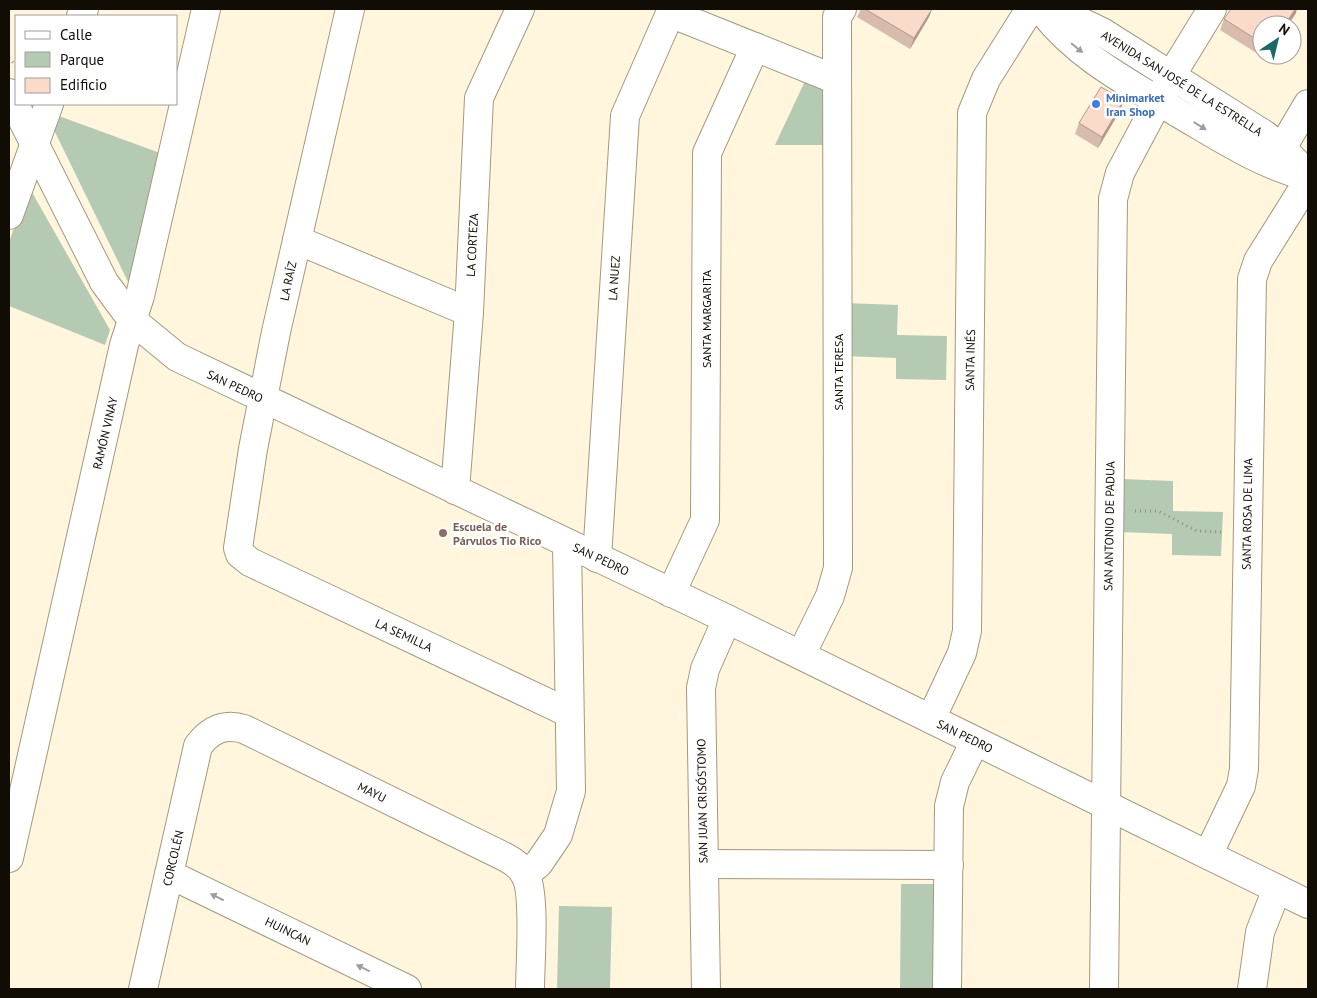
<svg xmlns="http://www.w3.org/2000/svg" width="1317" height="998" font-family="'PT Sans',sans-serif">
<rect width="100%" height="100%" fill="#fff6dd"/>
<g fill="#b4cab3">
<polygon points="805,81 831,90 827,145 775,145"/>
<polygon points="59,116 160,153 132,290 54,130"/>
<polygon points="29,187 110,330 105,345 9,306 9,242"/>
<polygon points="845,303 898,305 897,335 947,336 946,380 896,379 896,358 843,356"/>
<polygon points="1121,479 1173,481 1173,511 1223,512 1221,556 1172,555 1172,534 1119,532"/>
<polygon points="901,884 938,884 936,989 900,989"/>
<polygon points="559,906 612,907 610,989 557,989"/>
</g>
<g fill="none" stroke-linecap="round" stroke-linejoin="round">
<g stroke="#a3997c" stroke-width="30">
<g id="minor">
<polyline points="350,9 276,332 253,449 238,548 240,554 250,562 569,713"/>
<polyline points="670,13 837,80"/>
<polyline points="81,16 84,9"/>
<polyline points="1171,76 1212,9"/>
<polyline points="1282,148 1308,104"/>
<polyline points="9,215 49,104"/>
<polyline points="297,240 469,312"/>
<polyline points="455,490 469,312 479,98 520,9"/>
<polyline points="597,558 625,116 672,9"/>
<polyline points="671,593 705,520 707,153 755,47"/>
<polyline points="801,655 830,596 838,568 837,17 842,9"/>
<polyline points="931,719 962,653 967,631 972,113 986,79 1030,9"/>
<polyline points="1106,805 1308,904"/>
<polyline points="1208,855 1241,786 1244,769 1252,279 1258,261 1308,181"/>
<polyline points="9,858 124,345 140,296 206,9"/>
<polyline points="704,864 949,865"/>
<polyline points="169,874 407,989"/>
<polyline points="525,875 539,863 558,835 571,791 567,543"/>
<path d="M143,989L198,746C210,730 224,723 244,729L505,857C513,861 520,866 525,874C536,893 530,964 530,989"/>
<polyline points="706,989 701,688 705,669 727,619"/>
<polyline points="947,989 949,806 955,782 975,741"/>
<polyline points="1252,989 1260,932 1277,889"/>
</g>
</g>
<g stroke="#a3997c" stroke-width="30">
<g id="tertiary">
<polyline points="9,93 104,282 132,320 177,357 727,619 1106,805"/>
<polyline points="1104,989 1113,199 1120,173 1170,79"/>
</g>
</g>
<g stroke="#a3997c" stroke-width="30">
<g id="secondary">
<path d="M1038,9L1044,13C1079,58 1131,84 1178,113C1221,138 1260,164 1308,177"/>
<polyline points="1044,13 1073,18 1102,32 1265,135 1282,148 1308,175"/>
</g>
</g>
<g stroke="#948d7c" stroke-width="3" stroke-dasharray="1 4" stroke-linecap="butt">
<polyline points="9,58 16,66"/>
<polyline points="1135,511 1158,511 1197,531 1222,532"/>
</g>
<use href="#minor" stroke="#fff" stroke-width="28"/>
<use href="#tertiary" stroke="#fff" stroke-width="28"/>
<use href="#secondary" stroke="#fff" stroke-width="28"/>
</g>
<g fill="#d7bcad">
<polygon points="861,9 932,9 929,17 910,49 857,17"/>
<polygon points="1296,13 1288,25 1262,25 1262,48 1258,54 1220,30 1224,19"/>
<polygon points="1120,111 1098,148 1075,134 1079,123"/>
</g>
<g fill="#af998d">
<polygon points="932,9 929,17 910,49 914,38"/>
<polygon points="1295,9 1297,9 1296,13 1288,25 1285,25"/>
<polygon points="1124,100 1120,111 1098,148 1102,137"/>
</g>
<g fill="#fadbc9" stroke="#af998d">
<polygon points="865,9 932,9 914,38"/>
<polygon points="1231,9 1295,9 1285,25 1277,25 1274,24 1274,25 1262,25 1262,43 1224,19"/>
<polygon points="1101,87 1124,100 1102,137 1079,123"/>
</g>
<defs><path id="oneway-solid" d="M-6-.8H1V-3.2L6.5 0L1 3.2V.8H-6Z" transform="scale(1.25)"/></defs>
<g fill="#a09e9b">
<use href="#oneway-solid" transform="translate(1077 48) rotate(39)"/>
<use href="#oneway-solid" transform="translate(1200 126) rotate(32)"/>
<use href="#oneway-solid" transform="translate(217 897) rotate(-154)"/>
<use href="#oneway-solid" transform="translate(363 968) rotate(-154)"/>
</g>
<circle fill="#3f7fe0" stroke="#fff" stroke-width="2" cx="1096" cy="104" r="5"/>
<circle fill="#8d6e63" stroke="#fff" stroke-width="2" cx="443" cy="533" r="5"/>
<g text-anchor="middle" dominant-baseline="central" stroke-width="5" stroke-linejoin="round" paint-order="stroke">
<g font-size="12" fill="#110d04" stroke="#fff">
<text transform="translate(1182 83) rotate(32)">AVENIDA SAN JOSÉ DE LA ESTRELLA</text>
<text transform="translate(472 245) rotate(-87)">LA CORTEZA</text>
<text transform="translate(614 278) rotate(-86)">LA NUEZ</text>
<text transform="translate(288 281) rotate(-78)">LA RAÍZ</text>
<text transform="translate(706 319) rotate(-90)">SANTA MARGARITA</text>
<text transform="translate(970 360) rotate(-89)">SANTA INÉS</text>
<text transform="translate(838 372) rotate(-90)">SANTA TERESA</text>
<text transform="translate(235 386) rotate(25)">SAN PEDRO</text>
<text transform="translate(105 433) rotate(-77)">RAMÓN VINAY</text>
<text transform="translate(1247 514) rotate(-89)">SANTA ROSA DE LIMA</text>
<text transform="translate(1109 526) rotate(-89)">SAN ANTONIO DE PADUA</text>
<text transform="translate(601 559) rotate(25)">SAN PEDRO</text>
<text transform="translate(404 635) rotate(25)">LA SEMILLA</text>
<text transform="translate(965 736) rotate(26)">SAN PEDRO</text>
<text transform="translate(372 792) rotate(26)">MAYU</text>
<text transform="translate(702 801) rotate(-91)">SAN JUAN CRISÓSTOMO</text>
<text transform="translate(173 858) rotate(-77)">CORCOLÉN</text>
<text transform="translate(288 931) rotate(26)">HUINCAN</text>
</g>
<g font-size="12" font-weight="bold" fill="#366cbe" stroke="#fff" text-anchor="start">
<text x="1106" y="97">Minimarket<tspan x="1106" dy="14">Iran Shop</tspan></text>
</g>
<g font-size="12" font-weight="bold" fill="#785e54" stroke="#fff" text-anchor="start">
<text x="453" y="526">Escuela de<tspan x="453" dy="14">Párvulos Tio Rico</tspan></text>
</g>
</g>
<rect width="1317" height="998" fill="none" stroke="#110d04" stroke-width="20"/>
<rect x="15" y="15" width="162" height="90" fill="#ffffff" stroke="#a09e9b"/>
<rect x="25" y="31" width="25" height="8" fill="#ffffff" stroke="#a09e9b"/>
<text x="60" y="40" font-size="15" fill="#110d04">Calle</text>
<rect x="25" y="52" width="25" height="15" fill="#b4cab3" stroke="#a09e9b"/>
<text x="60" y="65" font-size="15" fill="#110d04">Parque</text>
<rect x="25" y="78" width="25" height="15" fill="#fadbc9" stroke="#a09e9b"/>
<text x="60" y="90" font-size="15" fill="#110d04">Edificio</text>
<g transform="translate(1277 40) rotate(35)"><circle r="24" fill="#ffffff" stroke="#a09e9b"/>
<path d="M0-4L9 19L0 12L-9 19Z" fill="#1b6867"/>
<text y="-8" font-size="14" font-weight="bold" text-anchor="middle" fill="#110d04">N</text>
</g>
</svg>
